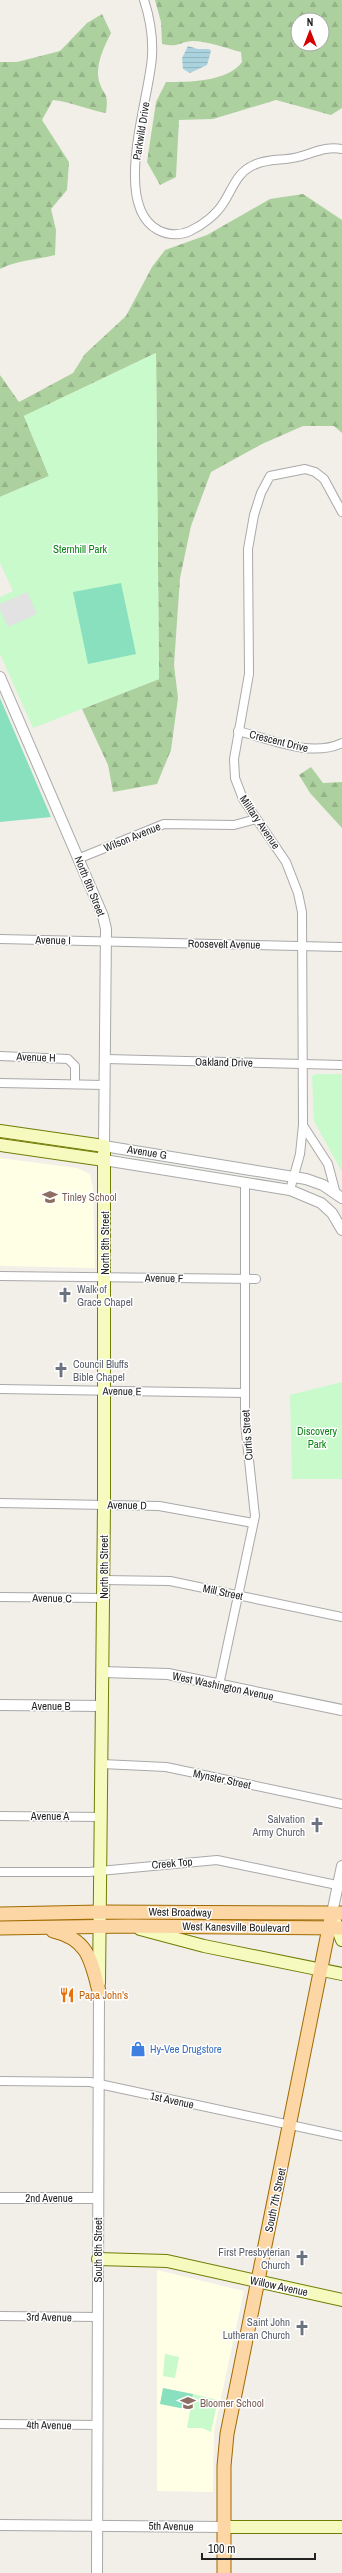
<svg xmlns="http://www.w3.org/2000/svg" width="342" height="2573" font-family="'Archivo Narrow',sans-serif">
<defs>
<pattern id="forest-firs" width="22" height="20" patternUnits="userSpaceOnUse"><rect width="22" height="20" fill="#add19e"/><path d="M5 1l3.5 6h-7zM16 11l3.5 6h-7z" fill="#95b388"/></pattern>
<pattern id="water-rules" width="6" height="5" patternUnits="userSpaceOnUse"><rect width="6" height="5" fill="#aad3df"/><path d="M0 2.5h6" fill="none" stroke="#92b5bf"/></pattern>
</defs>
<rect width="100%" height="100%" fill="#f2efe9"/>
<g fill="#ffffe5">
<polygon points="0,1158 77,1168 90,1174 93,1188 95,1268 0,1266"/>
<polygon points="157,2270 244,2291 214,2431 213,2492 157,2491"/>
</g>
<g fill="url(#forest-firs)" fill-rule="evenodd">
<path d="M155,0H342V108L331,115L276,100L213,119L179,120L176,177L160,185L147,162L156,102L166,82C188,82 228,82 242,62L241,52C225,48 208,41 192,41C178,42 179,48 162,44L161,22ZM298,20H322V44H298Z"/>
<path d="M102,14L111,33C104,47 95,65 99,81C104,98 109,90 106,113C88,110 72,102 53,100L42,120L69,162L67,190L51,209L56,230L55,255C36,260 17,260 0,269V62H17L60,51L87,23Z"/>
<polygon points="303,194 342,220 342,433 334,426 303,426 262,444 211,472 191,526 180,578 174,665 178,698 171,750 157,784 113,792 108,765 82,709 159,679 156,353 24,416 49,476 0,497 0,375 19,402 73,373 85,354 126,316 152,267 165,250 207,235 270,199"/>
<polygon points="311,767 323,783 342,782 342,828 310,793 299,775"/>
</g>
<g fill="#c8facc">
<polygon points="156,353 159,679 33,728 0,654 0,597 13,591 0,563 0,497 49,476 24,416"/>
<polygon points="317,1074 342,1074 342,1172 314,1121 312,1076"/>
<polygon points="342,1382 342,1479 292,1479 290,1395"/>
<polygon points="165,2354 179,2357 175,2378 163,2376"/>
<polygon points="193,2394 218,2400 211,2432 202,2428 187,2428"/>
</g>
<g fill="#88e0be">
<polygon points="121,583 136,654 88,664 73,592"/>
<polygon points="0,698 51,817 0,822"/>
<polygon points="163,2388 193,2394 190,2410 160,2404"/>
</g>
<polygon fill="#e2e2e2" points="27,592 37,614 8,627 0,610 0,604"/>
<polygon fill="url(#water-rules)" points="188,46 198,49 209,49 211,51 207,65 190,73 183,69 182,58"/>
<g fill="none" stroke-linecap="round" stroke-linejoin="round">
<g stroke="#a9a9a9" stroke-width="10">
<g id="minor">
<path d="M144,0C150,18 153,37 152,56C150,97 111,205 158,230C168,235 179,236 190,231C203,225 217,214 224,202C233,188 237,172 254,165C268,158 283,161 298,157C314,153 325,146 342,149"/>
<path d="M238,731C271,739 310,758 342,743"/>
<polyline points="80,858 164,824 234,825 256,819"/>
<polyline points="0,939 342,947"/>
<polyline points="0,1056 68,1059 75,1066 75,1084"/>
<polyline points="106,1059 342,1065"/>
<polyline points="0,1083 105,1085"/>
<polyline points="304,1127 328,1164 336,1194"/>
<polyline points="290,1190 300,1154 303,1125 302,912 298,893 286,862 243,799 235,778 234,759 249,674 248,549 254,515 261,493 270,476 305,469 315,472 324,479 342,512"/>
<polyline points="0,1276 256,1279"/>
<polyline points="0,1389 245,1393"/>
<polyline points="0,1503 159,1506 253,1523"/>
<polyline points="103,1580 170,1581 342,1617"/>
<polyline points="0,1597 103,1598"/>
<polyline points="219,1685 255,1516 245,1423 245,1182"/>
<polyline points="102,1764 166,1767 342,1804"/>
<polyline points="0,1816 101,1817"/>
<polyline points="0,1872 89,1872 217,1860 342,1886"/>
<polyline points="0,2081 90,2082 342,2136"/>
<polyline points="0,2316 98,2317"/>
<polyline points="0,2424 98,2425"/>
</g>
</g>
<g stroke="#a9a9a9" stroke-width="12">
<g id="tertiary">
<polyline points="0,677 103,916 106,929 104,1146 306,1179 323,1185 342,1198"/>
<polyline points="104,1160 290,1190 321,1203 332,1213 342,1230"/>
<polyline points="103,1672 168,1674 342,1710"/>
<polyline points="0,1705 102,1706"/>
<polyline points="332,1913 342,1866"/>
<polyline points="0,2198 98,2198"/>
<polyline points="0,2525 224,2527"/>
<polyline points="97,2573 99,1991"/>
</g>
</g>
<g stroke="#707d05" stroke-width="14">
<g id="secondary">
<polyline points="0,1131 104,1146 104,1505 99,1983"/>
<polyline points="0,1145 104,1160"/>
<polyline points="334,1919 342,1940"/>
<polyline points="140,1929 204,1946 342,1974"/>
<polyline points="98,2259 167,2261 342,2300"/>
<polyline points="224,2527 342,2527"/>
</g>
</g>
<g stroke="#a06b00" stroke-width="15">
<g id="primary">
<polyline points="0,1914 100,1912 342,1913"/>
<polyline points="0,1928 129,1926 342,1928"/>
<path d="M53,1931C88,1939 91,1960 99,1991"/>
<polyline points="224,2573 224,2466 227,2434 332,1913"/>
</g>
</g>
<use href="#minor" stroke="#fff" stroke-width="8"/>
<use href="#tertiary" stroke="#fff" stroke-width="10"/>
<use href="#secondary" stroke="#f7fabf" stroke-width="12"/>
<use href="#primary" stroke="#fcd6a4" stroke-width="13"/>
</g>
<defs>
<g id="school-bare" transform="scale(1.2)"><path d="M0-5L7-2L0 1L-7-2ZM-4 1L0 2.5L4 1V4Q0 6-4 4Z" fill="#8d6e63" stroke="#fff" stroke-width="2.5" paint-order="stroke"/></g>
<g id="church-bare" transform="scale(1.2)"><path d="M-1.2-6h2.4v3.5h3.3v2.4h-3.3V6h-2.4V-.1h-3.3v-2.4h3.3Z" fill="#6b7280" stroke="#fff" stroke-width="2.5" paint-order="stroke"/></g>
<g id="restaurant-bare" transform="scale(1.2)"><path d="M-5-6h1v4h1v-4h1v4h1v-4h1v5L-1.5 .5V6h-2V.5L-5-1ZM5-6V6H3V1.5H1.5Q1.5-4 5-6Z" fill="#e8710a" stroke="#fff" stroke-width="2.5" paint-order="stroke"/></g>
<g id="shop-bare" transform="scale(1.2)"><path d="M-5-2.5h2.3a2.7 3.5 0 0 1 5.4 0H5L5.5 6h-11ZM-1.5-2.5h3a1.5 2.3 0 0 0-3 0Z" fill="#3f7fe0" stroke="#fff" stroke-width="2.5" paint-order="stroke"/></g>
</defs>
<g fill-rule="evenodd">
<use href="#school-bare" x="50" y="1197"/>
<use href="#church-bare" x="65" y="1295"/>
<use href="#church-bare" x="61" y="1370"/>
<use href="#church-bare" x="317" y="1825"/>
<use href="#restaurant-bare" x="67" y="1995"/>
<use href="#shop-bare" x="138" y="2049"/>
<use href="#church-bare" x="302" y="2258"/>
<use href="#church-bare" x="302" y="2328"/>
<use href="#school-bare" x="188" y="2403"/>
</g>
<g text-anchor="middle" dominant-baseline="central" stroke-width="3" stroke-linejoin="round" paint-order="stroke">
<g font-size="11" fill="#222" stroke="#fff">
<text transform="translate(141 131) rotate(-81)">Parkwild Drive</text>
<text transform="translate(279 741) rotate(14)">Crescent Drive</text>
<text transform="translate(260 822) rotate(56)">Military Avenue</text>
<text transform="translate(132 837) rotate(-22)">Wilson Avenue</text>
<text transform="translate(90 886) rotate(68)">North 8th Street</text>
<text transform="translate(53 940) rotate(1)">Avenue I</text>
<text transform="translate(224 944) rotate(1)">Roosevelt Avenue</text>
<text transform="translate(36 1057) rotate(2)">Avenue H</text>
<text transform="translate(224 1062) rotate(1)">Oakland Drive</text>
<text transform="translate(147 1152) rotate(9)">Avenue G</text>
<text transform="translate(105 1243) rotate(-90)">North 8th Street</text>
<text transform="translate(164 1278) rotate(1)">Avenue F</text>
<text transform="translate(122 1391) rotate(1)">Avenue E</text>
<text transform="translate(247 1435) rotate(-94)">Curtis Street</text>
<text transform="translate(127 1505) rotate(1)">Avenue D</text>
<text transform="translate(104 1567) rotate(-90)">North 8th Street</text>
<text transform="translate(223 1592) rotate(12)">Mill Street</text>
<text transform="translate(52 1598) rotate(1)">Avenue C</text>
<text transform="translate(223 1686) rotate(12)">West Washington Avenue</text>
<text x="51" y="1706">Avenue B</text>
<text transform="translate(222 1779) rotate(12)">Mynster Street</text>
<text x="50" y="1816">Avenue A</text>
<text transform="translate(172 1863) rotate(-5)">Creek Top</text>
<text transform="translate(180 1912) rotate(1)">West Broadway</text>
<text transform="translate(236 1927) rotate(1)">West Kanesville Boulevard</text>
<text transform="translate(172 2100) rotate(12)">1st Avenue</text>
<text x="49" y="2198">2nd Avenue</text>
<text transform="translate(275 2200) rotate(-78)">South 7th Street</text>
<text transform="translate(98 2250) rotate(-90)">South 8th Street</text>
<text transform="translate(279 2286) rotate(12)">Willow Avenue</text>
<text transform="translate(49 2317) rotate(1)">3rd Avenue</text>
<text transform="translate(49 2425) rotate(1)">4th Avenue</text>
<text transform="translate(171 2526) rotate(1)">5th Avenue</text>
</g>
<g font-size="11" fill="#0c8416" stroke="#fff">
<text x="80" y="549">Sternhill Park</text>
<text x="317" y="1431">Discovery<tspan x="317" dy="13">Park</tspan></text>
</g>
<g font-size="11" fill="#785e54" stroke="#fff" text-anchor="start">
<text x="62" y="1197">Tinley School</text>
<text x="200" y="2403">Bloomer School</text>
</g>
<g font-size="11" fill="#5b616d" stroke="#fff" text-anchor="end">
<text x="77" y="1289" text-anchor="start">Walk of<tspan x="77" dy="13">Grace Chapel</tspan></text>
<text x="73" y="1364" text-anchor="start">Council Bluffs<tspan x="73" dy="13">Bible Chapel</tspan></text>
<text x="305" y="1819">Salvation<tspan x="305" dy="13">Army Church</tspan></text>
<text x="290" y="2252">First Presbyterian<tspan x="290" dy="13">Church</tspan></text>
<text x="290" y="2322">Saint John<tspan x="290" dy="13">Lutheran Church</tspan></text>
</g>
<g font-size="11" fill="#c56008" stroke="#fff" text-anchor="start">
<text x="79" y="1995">Papa John's</text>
</g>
<g font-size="11" fill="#366cbe" stroke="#fff" text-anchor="start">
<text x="150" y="2049">Hy-Vee Drugstore</text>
</g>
</g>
<g transform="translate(310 32)"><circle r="19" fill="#ffffff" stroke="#a7a7a7"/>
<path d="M0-3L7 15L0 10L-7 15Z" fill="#d40000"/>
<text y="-6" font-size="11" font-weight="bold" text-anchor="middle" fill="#222222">N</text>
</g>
<path d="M202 2553v6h113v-6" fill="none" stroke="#222222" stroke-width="2"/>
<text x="208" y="2553" font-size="12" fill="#222222" stroke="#ffffff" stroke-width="3" paint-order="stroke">100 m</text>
</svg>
